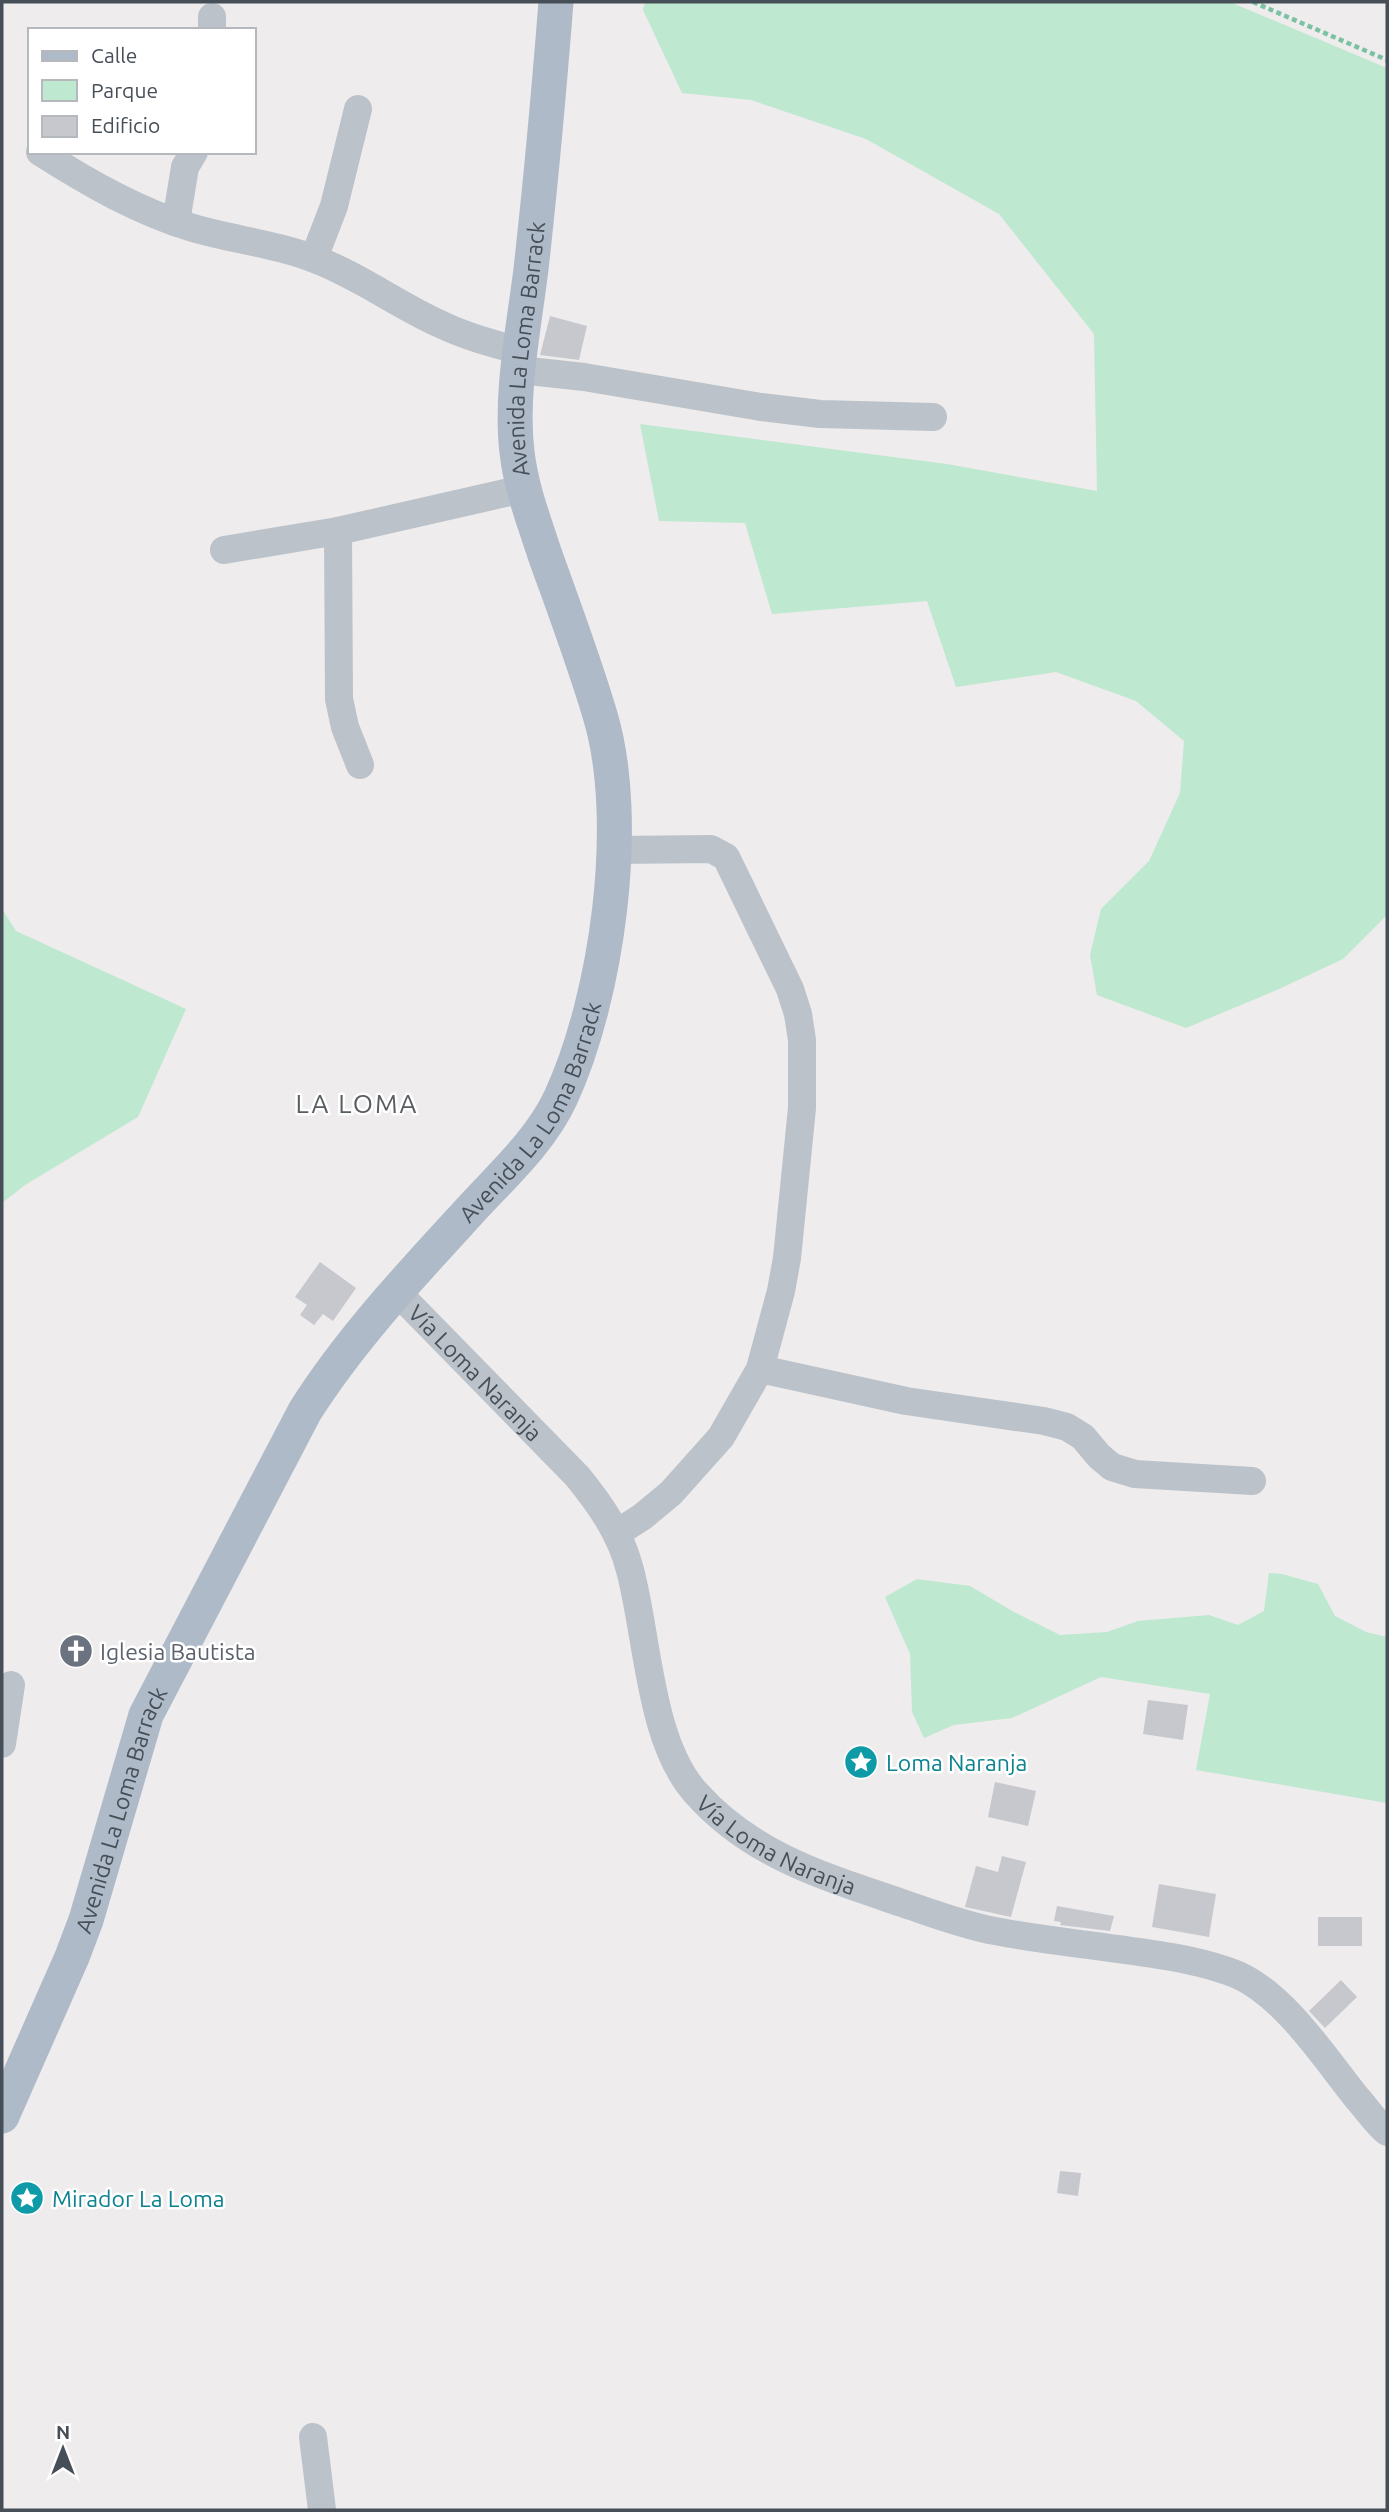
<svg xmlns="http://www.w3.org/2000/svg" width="1389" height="2512" font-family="Ubuntu,sans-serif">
<rect width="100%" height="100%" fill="#eeecec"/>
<g fill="#bee8d0">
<polygon points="645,2 1230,2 1387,68 1387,915 1343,959 1279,989 1186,1028 1097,995 1090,955 1101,909 1149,861 1180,793 1184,741 1136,701 1056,672 956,687 927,601 772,614 745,523 659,521 640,424 947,464 1097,491 1094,334 999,214 866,139 751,100 682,93 643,10"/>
<polygon points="2,909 16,931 186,1009 138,1117 25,1185 2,1203"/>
<polygon points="1269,1573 1282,1574 1318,1584 1335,1616 1366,1632 1387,1637 1387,1803 1196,1770 1210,1694 1101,1677 1012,1718 954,1725 924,1738 912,1712 910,1654 885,1597 917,1579 970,1586 1014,1612 1060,1635 1107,1632 1138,1621 1209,1615 1238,1625 1264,1611"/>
</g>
<g fill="#c7c8ce">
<polygon points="550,316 587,326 579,360 540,355"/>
<polygon points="320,1262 356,1288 333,1321 323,1314 314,1325 300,1315 307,1305 295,1297"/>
<polygon points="1148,1700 1188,1705 1183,1740 1143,1734"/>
<polygon points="995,1782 1036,1791 1028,1826 988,1817"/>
<polygon points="1002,1856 1026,1862 1011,1917 965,1907 976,1866 998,1872"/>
<polygon points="1159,1884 1216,1894 1209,1937 1152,1927"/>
<polygon points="1057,1906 1114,1916 1110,1931 1060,1925 1061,1922 1054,1921"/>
<rect x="1318" y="1917" width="44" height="29"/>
<polygon points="1341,1980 1357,1997 1325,2028 1309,2011"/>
<polygon points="1060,2171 1081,2173 1078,2196 1057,2193"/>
</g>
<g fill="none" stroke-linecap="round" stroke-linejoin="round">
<polyline stroke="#7ac2a1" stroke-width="4.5" stroke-dasharray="5 3.5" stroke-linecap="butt" points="1253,2 1387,60"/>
<g stroke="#bbc2ca" stroke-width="28">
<polyline points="212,17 212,30"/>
<path d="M40,152C87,182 139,212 193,228C234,240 277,244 317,260C361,277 398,305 440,324C467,337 494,344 521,351"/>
<polyline points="176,222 185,167 194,152"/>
<polyline points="314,258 334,206 358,109"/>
<polyline points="520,370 584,377 761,407 820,414 933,417"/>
<polyline points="224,550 338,531"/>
<polyline points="360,765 345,727 339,699 338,531 523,489"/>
<polyline points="615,850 711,849 726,857 790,989 798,1014 802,1040 802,1108 787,1258 781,1291 760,1369 721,1437 671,1493 642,1517 617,1533"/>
<path id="s1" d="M396,1291L577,1476C600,1504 621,1534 630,1570C648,1637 649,1741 696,1793C752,1856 826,1877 902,1903C932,1913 963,1925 995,1931C1040,1940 1086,1944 1132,1951C1167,1956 1204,1961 1238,1975C1286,1997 1324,2057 1357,2098C1367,2109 1376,2123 1387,2132"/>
<polyline points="760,1369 906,1401 1044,1421 1067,1427 1083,1437 1099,1456 1112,1467 1135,1474 1252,1481"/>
<polyline points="2,1744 11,1685"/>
<polyline points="313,2437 322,2510"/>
</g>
<path stroke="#aebac8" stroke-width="35" id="s2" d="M2,2116L72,1957L86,1920L146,1715L305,1411C350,1340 408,1278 465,1216C498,1179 540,1143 561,1097C607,997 632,821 600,715C584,661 564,608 545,555C534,521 521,488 517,452C510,394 524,327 531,269C541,180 549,91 556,2"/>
</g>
<defs>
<g id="church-disc" transform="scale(1.75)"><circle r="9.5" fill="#6b7280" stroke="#fff"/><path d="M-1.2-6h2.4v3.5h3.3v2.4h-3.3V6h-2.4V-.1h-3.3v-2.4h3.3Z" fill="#fff"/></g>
<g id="sight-disc" transform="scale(1.75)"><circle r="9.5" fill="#0f9aa8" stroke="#fff"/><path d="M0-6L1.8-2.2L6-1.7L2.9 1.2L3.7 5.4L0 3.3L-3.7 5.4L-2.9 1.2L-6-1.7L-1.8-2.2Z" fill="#fff"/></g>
</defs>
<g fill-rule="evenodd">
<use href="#church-disc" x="76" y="1651"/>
<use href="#sight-disc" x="861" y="1762"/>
<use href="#sight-disc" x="27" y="2198"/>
</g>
<g text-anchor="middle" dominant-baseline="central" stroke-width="5" stroke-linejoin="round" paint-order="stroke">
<g font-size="23" fill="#464e57" stroke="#fff">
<text stroke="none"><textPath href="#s2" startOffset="1946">Avenida La Loma Barrack</textPath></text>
<text stroke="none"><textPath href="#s2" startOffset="1148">Avenida La Loma Barrack</textPath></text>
<text stroke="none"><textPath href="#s1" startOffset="114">Vía Loma Naranja</textPath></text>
<text stroke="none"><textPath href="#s2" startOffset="329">Avenida La Loma Barrack</textPath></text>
<text stroke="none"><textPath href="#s1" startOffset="700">Vía Loma Naranja</textPath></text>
</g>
<g font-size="23" fill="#5b616d" stroke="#fff" text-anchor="start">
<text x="100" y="1651">Iglesia Bautista</text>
</g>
<g font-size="23" fill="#0d838f" stroke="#fff" text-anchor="start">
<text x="886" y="1762">Loma Naranja</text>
<text x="52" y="2198">Mirador La Loma</text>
</g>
<g font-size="26" letter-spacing="2" fill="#595c60" stroke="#fff">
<text x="357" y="1103">LA LOMA</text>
</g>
</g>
<rect width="1389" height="2512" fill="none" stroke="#464e57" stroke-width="7"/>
<rect x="28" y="28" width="228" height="126" fill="#ffffff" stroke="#b5b8bc" stroke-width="2"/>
<rect x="42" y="51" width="35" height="10" fill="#aebac8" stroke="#b5b8bc" stroke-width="2"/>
<text x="91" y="63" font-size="21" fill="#464e57">Calle</text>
<rect x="42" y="80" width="35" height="21" fill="#bee8d0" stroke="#b5b8bc" stroke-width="2"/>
<text x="91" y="98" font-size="21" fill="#464e57">Parque</text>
<rect x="42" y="116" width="35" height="21" fill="#c7c8ce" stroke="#b5b8bc" stroke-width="2"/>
<text x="91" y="133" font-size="21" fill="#464e57">Edificio</text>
<g transform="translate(63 2449)" stroke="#ffffff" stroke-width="5" paint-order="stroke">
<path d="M0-5L12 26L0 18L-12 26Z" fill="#464e57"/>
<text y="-10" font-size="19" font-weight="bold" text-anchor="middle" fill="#464e57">N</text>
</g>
</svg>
